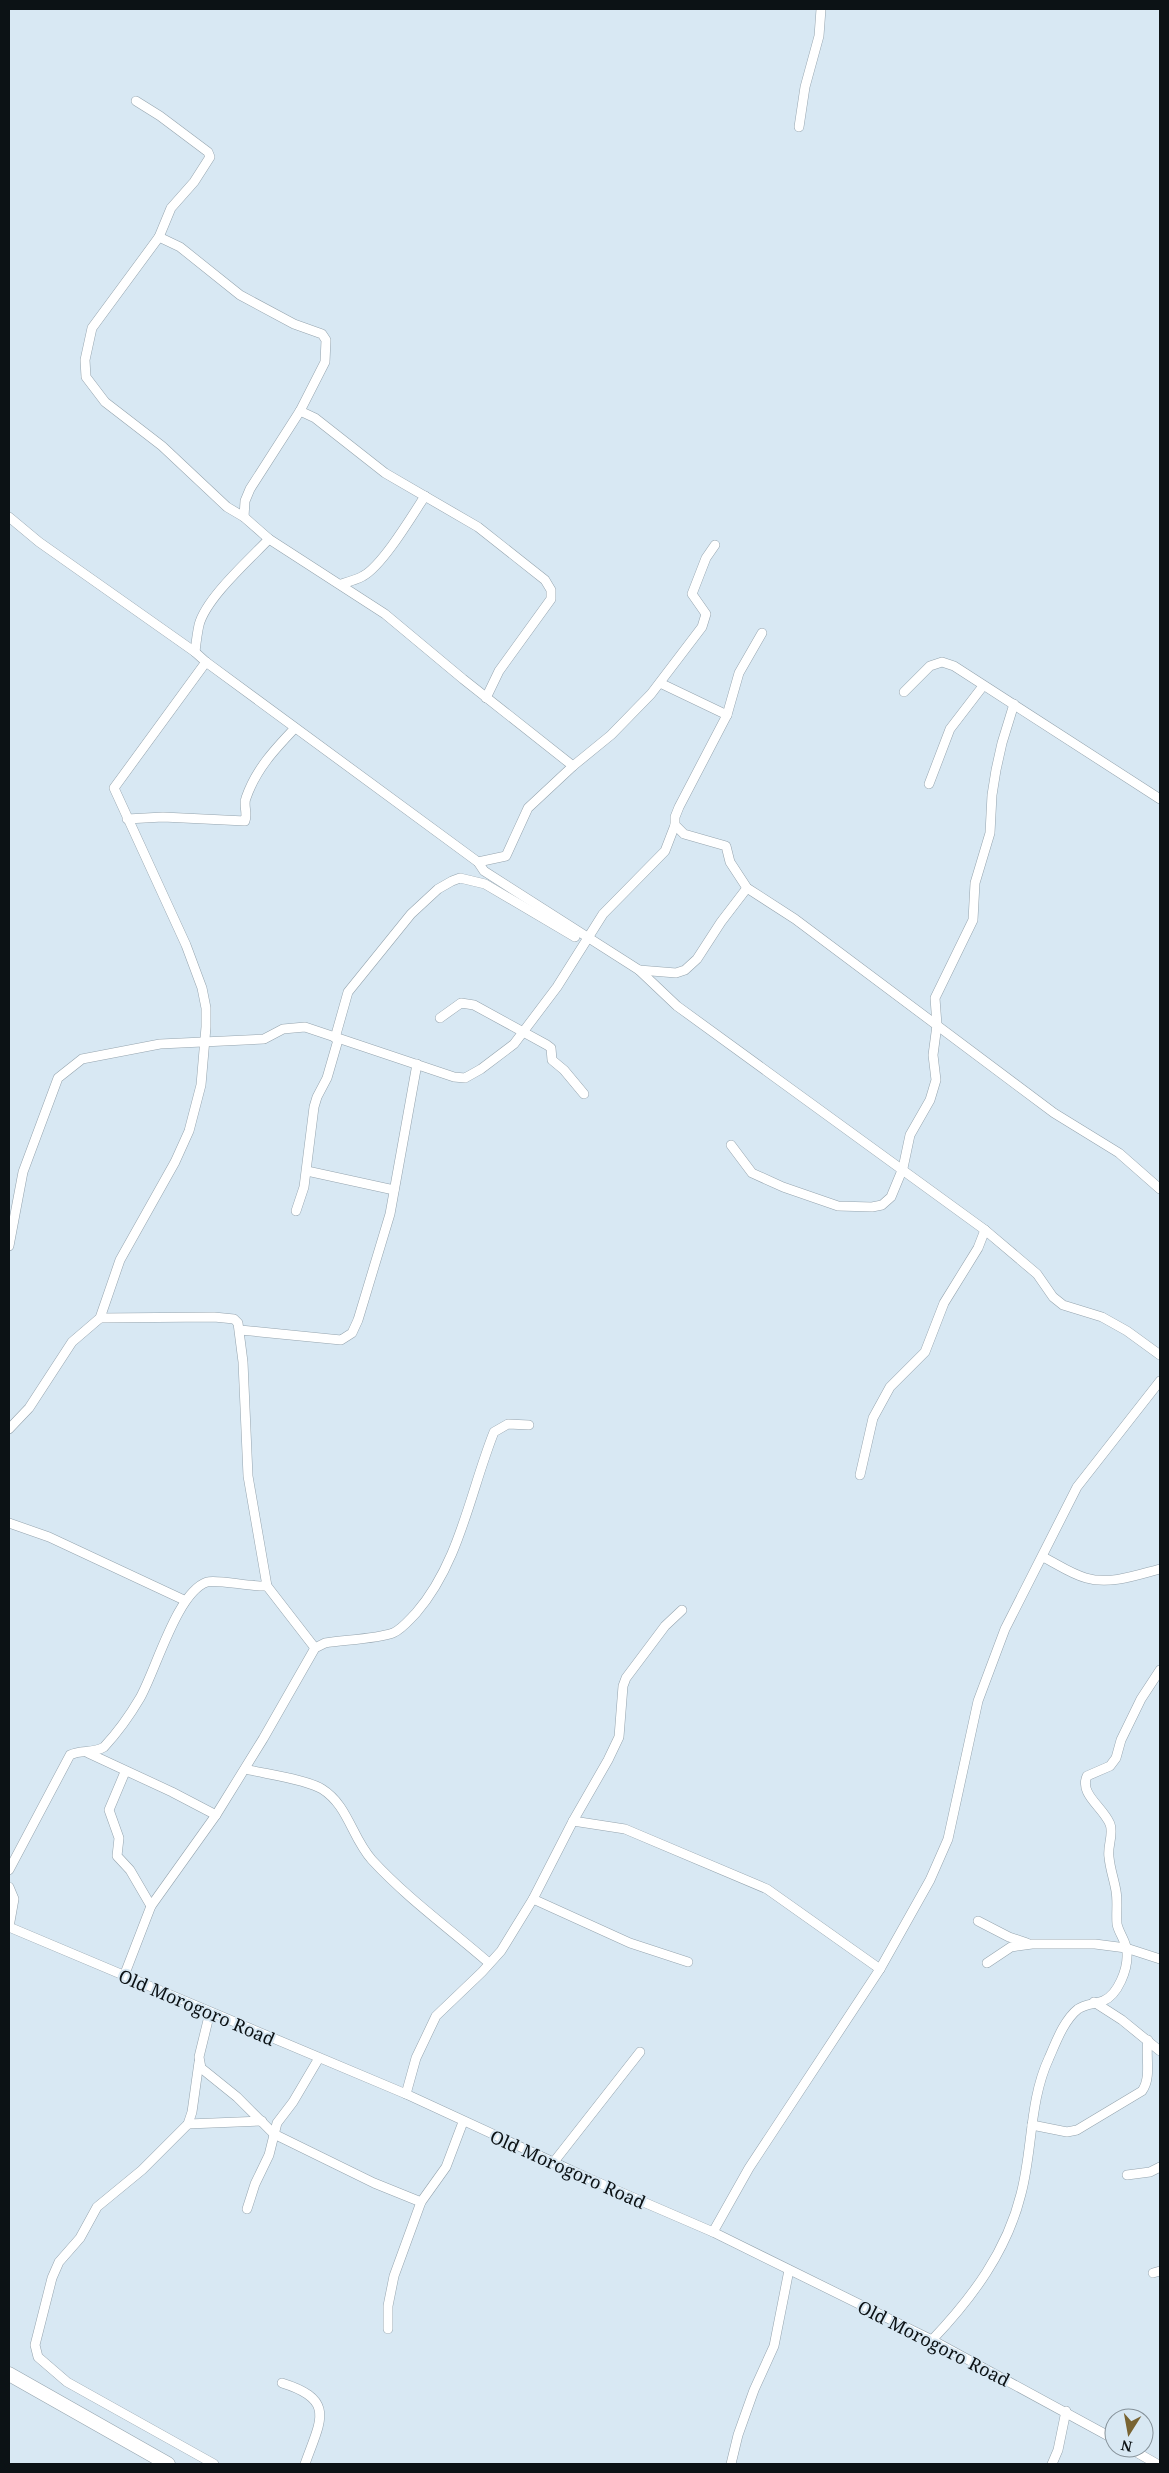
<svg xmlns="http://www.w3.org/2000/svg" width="1169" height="2473" font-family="'Noto Serif',serif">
<rect width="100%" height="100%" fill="#d8e8f3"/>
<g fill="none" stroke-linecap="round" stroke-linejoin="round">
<g stroke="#95a4ae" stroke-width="10">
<g id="minor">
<polyline points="136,101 160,116 208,152 210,157 194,182 171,208 159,237 92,328 85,360 86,377 105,402 162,446 227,507 244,517 269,539 385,614 463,679 573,766"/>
<polyline points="799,127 805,87 819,36 821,9"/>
<polyline points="159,237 180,247 240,295 294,324 322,334 326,340 325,362 300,411 250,489 245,501 244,517"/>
<polyline points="300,411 315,418 385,473 478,527 545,580 551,590 551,599 499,671 486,698"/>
<polyline points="9,517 39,542 195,652 206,662 478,862 484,871 639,970 677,1006 985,1230 1037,1274 1053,1297 1063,1305 1102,1317 1127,1331 1160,1355"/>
<path d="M341,584C348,582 356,580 363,576C382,566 412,516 425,496"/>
<polyline points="762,633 739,673 727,715 679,807 675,817 675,825 684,834 726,846 730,862 747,888 795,919 1054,1113 1119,1153 1160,1189"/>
<path d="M195,652C196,643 197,634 199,625C206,598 249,560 269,539"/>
<polyline points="660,683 727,715"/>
<polyline points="904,692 930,666 942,662 954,666 1160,799"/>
<polyline points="929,784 950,729 983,686"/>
<path d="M127,819L163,817L245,821C248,813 243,805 246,798C256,769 275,749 295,728"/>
<polyline points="478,862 506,856 528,808 573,766 611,735 651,694 702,627 706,614 692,594 706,558 715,545"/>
<polyline points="639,970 676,973 685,970 697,959 721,922 747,888"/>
<polyline points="440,1018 461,1003 474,1005 547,1045 551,1048 552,1060 564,1070 584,1094"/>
<polyline points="335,1038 348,992 411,914 438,889 452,881 460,878 485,884 575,937"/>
<polyline points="731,1145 752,1173 783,1187 838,1206 872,1207 882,1205 891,1197 903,1168 910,1135 930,1100 936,1080 933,1055 937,1025 935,998 973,920 975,883 990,833 992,795 996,770 1002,743 1014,704"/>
<polyline points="307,1171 394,1190"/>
<polyline points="296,1211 304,1187 314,1107 317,1097 327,1078 338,1040"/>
<polyline points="9,1246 23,1172 58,1078 82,1059 160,1044 264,1039 283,1029 305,1027 454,1077 465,1078 481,1069 514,1044 557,987 603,914 665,851 675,825"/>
<polyline points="100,1318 214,1317 234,1319 238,1323 243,1362 248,1476 267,1586 315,1648"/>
<polyline points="240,1330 341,1340 352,1333 358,1320 390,1214 417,1064"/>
<polyline points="9,1429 29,1408 72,1342 100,1318 120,1260 175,1162 189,1131 201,1085 206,1027 206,1008 202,988 186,945 114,788 206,662"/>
<polyline points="860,1475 873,1418 890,1387 925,1352 944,1303 978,1248 985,1230"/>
<polyline points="9,1523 49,1537 184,1600"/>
<path d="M1043,1557C1057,1564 1071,1574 1086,1578C1110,1585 1137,1575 1160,1569"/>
<polyline points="88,1753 172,1792 216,1815"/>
<path d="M245,1769C265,1774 306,1779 322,1789C348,1805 352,1838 372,1860C407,1898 450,1929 489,1963"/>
<polyline points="125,1772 109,1810 119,1838 117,1856 130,1870 151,1906"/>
<polyline points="573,1821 625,1829 767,1889 880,1969"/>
<path d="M9,1870L70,1755C81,1749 92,1754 104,1747C117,1733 130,1715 140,1698C156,1670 177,1592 207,1582C217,1579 251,1587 267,1586"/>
<polyline points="9,1887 14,1899 9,1927"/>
<polyline points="533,1899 630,1943 688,1962"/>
<polyline points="978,1921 1009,1937 1027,1943"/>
<polyline points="9,1927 406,2094 590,2179 713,2232 932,2340 1114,2439"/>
<polyline points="987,1963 1011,1947 1032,1944 1095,1944 1126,1948 1160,1959"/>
<path d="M124,1976L151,1906L216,1815L263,1739L315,1648L325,1643C343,1640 376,1639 393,1633C402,1629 409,1620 416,1613C460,1562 470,1492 494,1432L508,1424L529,1425"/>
<polyline points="1094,2002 1122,2020 1160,2051"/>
<polyline points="210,2012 199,2057 201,2068 237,2097 274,2134 374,2183 421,2202"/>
<polyline points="199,2062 192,2112 188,2124 142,2170 97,2207 80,2238 59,2262 52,2278 35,2345 38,2357 67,2382 214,2464"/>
<polyline points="406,2094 416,2058 436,2016 482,1972 501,1951 533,1899 573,1821 608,1760 619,1737 623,1686 626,1678 665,1626 682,1610"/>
<polyline points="188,2124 262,2121"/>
<path d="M1032,2125L1067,2132L1077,2130L1142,2091C1152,2077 1145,2057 1148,2040"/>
<polyline points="553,2163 640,2052"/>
<polyline points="1127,2175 1150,2172 1160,2167"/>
<polyline points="247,2209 255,2184 269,2155 277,2123 293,2102 319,2058"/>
<polyline points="713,2232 749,2168 880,1969 930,1880 948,1839 978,1701 1005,1629 1077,1487 1160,1381"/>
<polyline points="1153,2273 1160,2271"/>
<polyline points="388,2329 388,2306 394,2276 421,2202 446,2167 463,2122"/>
<path d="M932,2340C972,2298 1007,2251 1021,2194C1033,2149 1029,2101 1049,2058C1056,2042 1064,2020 1078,2009C1085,2004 1095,2004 1103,2001C1118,1995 1128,1969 1127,1953C1127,1942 1119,1934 1117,1924C1116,1913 1118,1902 1116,1891C1114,1879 1110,1869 1109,1857C1107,1847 1114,1834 1110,1824C1103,1807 1079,1794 1087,1776L1110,1766L1116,1758L1121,1740L1141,1699L1160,1670"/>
<path d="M282,2383C337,2400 320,2421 305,2464"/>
<polyline points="1129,2448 1157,2464"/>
<polyline points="731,2464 738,2435 754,2390 774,2346 789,2270"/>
<polyline points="1052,2464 1058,2450 1066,2411"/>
</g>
</g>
<g stroke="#95a4ae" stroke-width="15">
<polyline id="trunk" points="9,2374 168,2464"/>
</g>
<use href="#minor" stroke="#fff" stroke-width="9"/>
<use href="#trunk" stroke="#fff" stroke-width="14"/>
</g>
<g text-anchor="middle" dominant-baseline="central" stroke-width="4" stroke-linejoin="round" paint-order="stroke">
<g font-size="18" fill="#0c1215" stroke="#d8e8f3">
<text transform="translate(197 2007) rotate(23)">Old Morogoro Road</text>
<text transform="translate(568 2169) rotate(24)">Old Morogoro Road</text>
<text transform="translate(934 2343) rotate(27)">Old Morogoro Road</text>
</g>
</g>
<rect width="1169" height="2473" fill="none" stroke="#0c1215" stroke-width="20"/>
<g transform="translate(1129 2433) rotate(191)"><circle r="24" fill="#d8e8f3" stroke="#86929a"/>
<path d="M0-4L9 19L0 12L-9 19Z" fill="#796433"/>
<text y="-8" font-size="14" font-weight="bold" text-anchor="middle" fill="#0c1215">N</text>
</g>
</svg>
